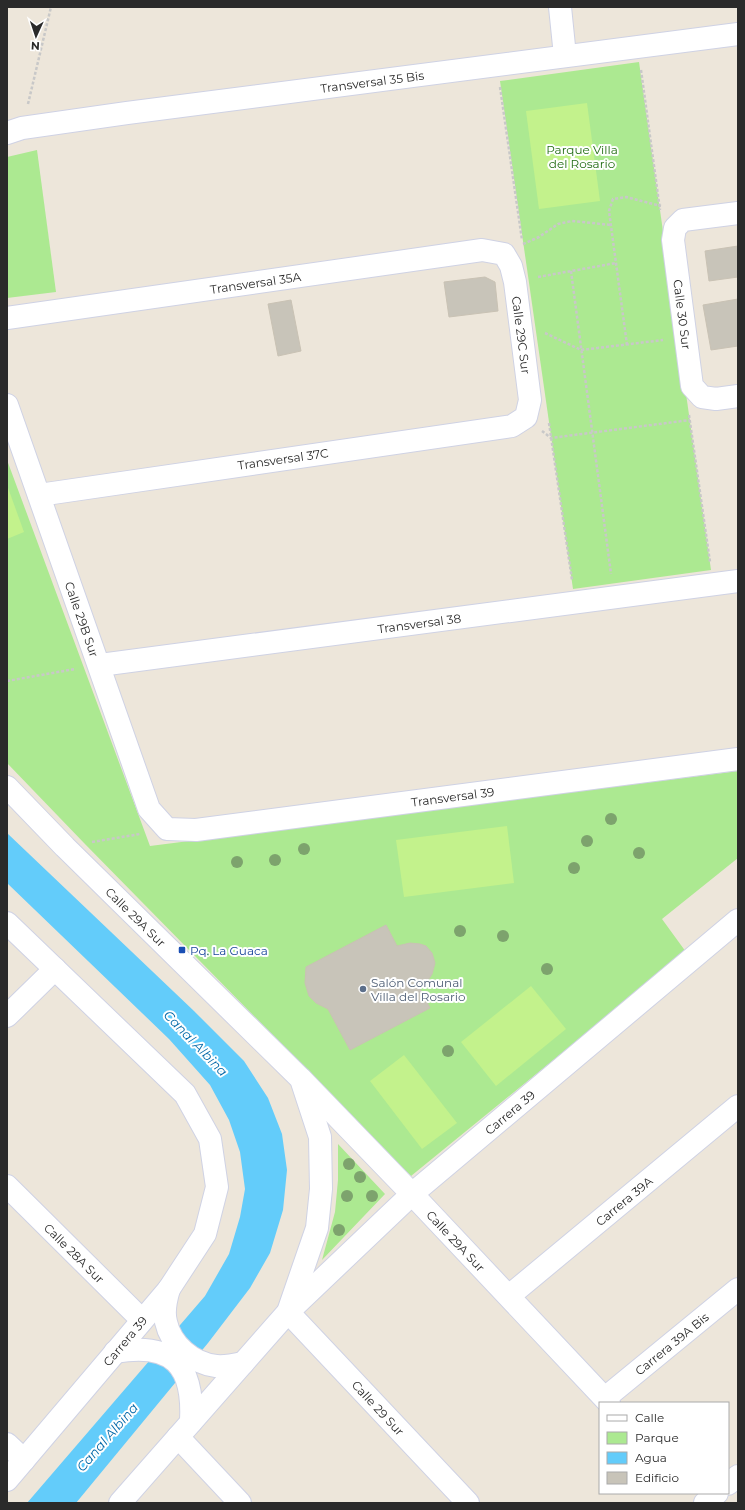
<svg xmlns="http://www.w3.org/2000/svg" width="745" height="1510" font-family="Montserrat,sans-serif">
<rect width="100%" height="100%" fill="#ede6da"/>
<g fill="#ace991">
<polygon points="639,62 711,570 573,589 500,81"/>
<polygon points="37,150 56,292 7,298 7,157"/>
<polygon points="7,460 150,846 738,771 738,858 662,919 686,952 411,1176 84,843 7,763"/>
<polygon points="338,1144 385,1194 322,1260 335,1212 338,1180"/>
</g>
<g fill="#c3f28c">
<polygon points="587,103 600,201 539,209 526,111"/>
<polygon points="7,485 24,532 7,539"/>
<polygon points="507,826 514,883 404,897 396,840"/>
<polygon points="531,986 566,1029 496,1086 461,1042"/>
<polygon points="404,1055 457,1123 422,1149 370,1081"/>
</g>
<polygon fill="#63ccfa" points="7,833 194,1011 244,1061 268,1098 282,1134 287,1170 283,1210 270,1253 250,1288 208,1343 76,1503 27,1503 205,1296 229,1254 240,1217 245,1189 240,1152 229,1120 210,1085 169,1039 7,883"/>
<g fill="#c8c4b9" stroke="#c9c2b4">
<polygon points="738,246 738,277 709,281 705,251"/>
<polygon points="485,277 495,282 498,311 449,317 444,282"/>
<polygon points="738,299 738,346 711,350 703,305"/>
<polygon points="291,300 301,351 278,356 268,304"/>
<polygon points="386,925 397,946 410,943 420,944 426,946 432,953 435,963 432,974 427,982 419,987 430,1008 350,1050 328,1009 316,1003 309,996 305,983 306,967"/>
</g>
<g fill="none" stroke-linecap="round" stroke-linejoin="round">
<g stroke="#cfd2e4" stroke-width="24">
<g id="street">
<polyline points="560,7 565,56"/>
<path id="s1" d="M7,133L22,128L127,113L738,34"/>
<path id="s2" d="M738,213L683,220L675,228L673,240L692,386L702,397L716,399L738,396"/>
<path id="s3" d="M7,318L482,250L504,254L511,266L515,282L530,400L526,417L512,426L39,495"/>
<path id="s4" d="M7,405L149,809L167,829L196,830L738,759"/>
<path id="s5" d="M100,665L738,581"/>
<polyline points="7,1016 55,969"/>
<path id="s6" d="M301,1079L412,1194L609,1403"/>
<path id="s7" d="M7,1186L142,1320"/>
<path id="s8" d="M509,1296L738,1106"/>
<path id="s9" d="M605,1398L738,1289"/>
<polyline points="178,1437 240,1503"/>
<polyline points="7,1444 24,1460"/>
<polyline points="728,1484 738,1476"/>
<path id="s10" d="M468,1503L288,1312L412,1194L738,920"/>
<polyline points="705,1503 717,1493"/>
</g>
</g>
<g stroke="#cfd2e4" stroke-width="24">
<g id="secondary">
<path id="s11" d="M7,787L65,847L301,1079L320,1137L321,1189L317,1228L288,1312L120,1503"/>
<polyline points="7,923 185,1094 210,1139 217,1187 205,1234 169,1289 7,1480"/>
<path d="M169,1289C166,1299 163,1311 166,1322C171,1345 192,1363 216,1366C225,1367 234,1365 243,1363"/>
<path d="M115,1352C173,1342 194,1365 191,1422"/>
</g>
</g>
<g stroke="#c8c8c8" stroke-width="2.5" stroke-dasharray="3 2" stroke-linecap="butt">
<polyline points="641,70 660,210"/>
<polyline points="500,87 522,240"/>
<polyline points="28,104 51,7"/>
<polyline points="523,244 539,237 558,224 572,221 611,225"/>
<polyline points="571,271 611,574"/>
<polyline points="538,277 616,263"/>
<polyline points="545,333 581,350 663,340"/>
<polyline points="627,345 609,211 613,199 626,197 661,206"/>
<polyline points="689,415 710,562"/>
<polyline points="549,423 572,580"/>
<polyline points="542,431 551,438 690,420"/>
<polyline points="7,681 75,669"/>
<polyline points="92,842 140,834"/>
</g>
<use href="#street" stroke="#fff" stroke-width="22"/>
<use href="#secondary" stroke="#fff" stroke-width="22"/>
</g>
<g fill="#7da36d">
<circle cx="611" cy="819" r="6"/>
<circle cx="587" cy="841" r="6"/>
<circle cx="304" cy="849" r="6"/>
<circle cx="639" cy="853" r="6"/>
<circle cx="275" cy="860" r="6"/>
<circle cx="237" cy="862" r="6"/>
<circle cx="574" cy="868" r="6"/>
<circle cx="460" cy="931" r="6"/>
<circle cx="503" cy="936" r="6"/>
<circle cx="547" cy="969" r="6"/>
<circle cx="448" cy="1051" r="6"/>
<circle cx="349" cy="1164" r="6"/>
<circle cx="360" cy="1177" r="6"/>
<circle cx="347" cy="1196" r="6"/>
<circle cx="372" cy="1196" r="6"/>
<circle cx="339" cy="1230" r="6"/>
</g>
<rect fill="#1a4fb4" stroke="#fff" stroke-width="1.5" x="178" y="946" width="8" height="8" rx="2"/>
<circle fill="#5c6f8a" stroke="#fff" stroke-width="1.5" cx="363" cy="989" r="4"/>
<g text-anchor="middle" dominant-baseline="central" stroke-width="4" stroke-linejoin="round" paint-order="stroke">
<g font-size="12" fill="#2a2a2a" stroke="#fff">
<text stroke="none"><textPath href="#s1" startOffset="369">Transversal 35 Bis</textPath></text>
<text stroke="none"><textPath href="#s3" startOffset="251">Transversal 35A</textPath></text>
<text stroke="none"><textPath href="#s2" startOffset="154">Calle 30 Sur</textPath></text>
<text stroke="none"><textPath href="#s3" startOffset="586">Calle 29C Sur</textPath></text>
<text transform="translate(283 459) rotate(-8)">Transversal 37C</text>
<text stroke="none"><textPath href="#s4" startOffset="227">Calle 29B Sur</textPath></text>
<text stroke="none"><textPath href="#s5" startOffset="322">Transversal 38</textPath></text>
<text stroke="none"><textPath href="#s4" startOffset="743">Transversal 39</textPath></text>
<text stroke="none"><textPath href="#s11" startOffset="183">Calle 29A Sur</textPath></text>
<text stroke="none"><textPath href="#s10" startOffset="561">Carrera 39</textPath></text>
<text stroke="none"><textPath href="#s8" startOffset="149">Carrera 39A</textPath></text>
<text stroke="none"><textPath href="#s6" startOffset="224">Calle 29A Sur</textPath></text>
<text stroke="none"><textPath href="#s7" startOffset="95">Calle 28A Sur</textPath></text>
<text transform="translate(125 1341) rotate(-50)">Carrera 39</text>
<text stroke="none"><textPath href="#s9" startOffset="86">Carrera 39A Bis</textPath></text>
<text transform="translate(378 1408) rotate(47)">Calle 29 Sur</text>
</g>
<g font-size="12" fill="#226d13" stroke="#fff">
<text x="582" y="149">Parque Villa<tspan x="582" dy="14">del Rosario</tspan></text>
</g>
<g font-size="12" fill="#164399" stroke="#fff" text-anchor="start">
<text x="190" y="950">Pq. La Guaca</text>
</g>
<g font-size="12" fill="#4e5e75" stroke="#fff" text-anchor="start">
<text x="371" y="982">Salón Comunal<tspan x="371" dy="14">Villa del Rosario</tspan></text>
</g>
<g font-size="13" font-style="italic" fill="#0167a7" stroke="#fff">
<text transform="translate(196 1043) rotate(46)">Canal Albina</text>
<text transform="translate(107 1437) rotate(-49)">Canal Albina</text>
</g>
</g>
<rect width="745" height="1510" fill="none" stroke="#2a2a2a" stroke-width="16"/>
<rect x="599" y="1402" width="130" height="92" fill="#ffffff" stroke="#aaaaaa"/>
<rect x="607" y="1415" width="20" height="6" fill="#ffffff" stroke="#aaaaaa"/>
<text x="635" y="1422" font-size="12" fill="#2a2a2a">Calle</text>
<rect x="607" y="1432" width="20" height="12" fill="#ace991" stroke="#aaaaaa"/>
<text x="635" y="1442" font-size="12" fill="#2a2a2a">Parque</text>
<rect x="607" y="1452" width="20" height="12" fill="#63ccfa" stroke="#aaaaaa"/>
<text x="635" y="1462" font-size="12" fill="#2a2a2a">Agua</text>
<rect x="607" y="1472" width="20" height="12" fill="#c8c4b9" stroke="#aaaaaa"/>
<text x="635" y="1482" font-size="12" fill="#2a2a2a">Edificio</text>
<g transform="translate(36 36) rotate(183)" stroke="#ffffff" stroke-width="3" paint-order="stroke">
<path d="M0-3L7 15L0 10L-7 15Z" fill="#2a2a2a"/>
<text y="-6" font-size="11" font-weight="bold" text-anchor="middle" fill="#2a2a2a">N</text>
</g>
</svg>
